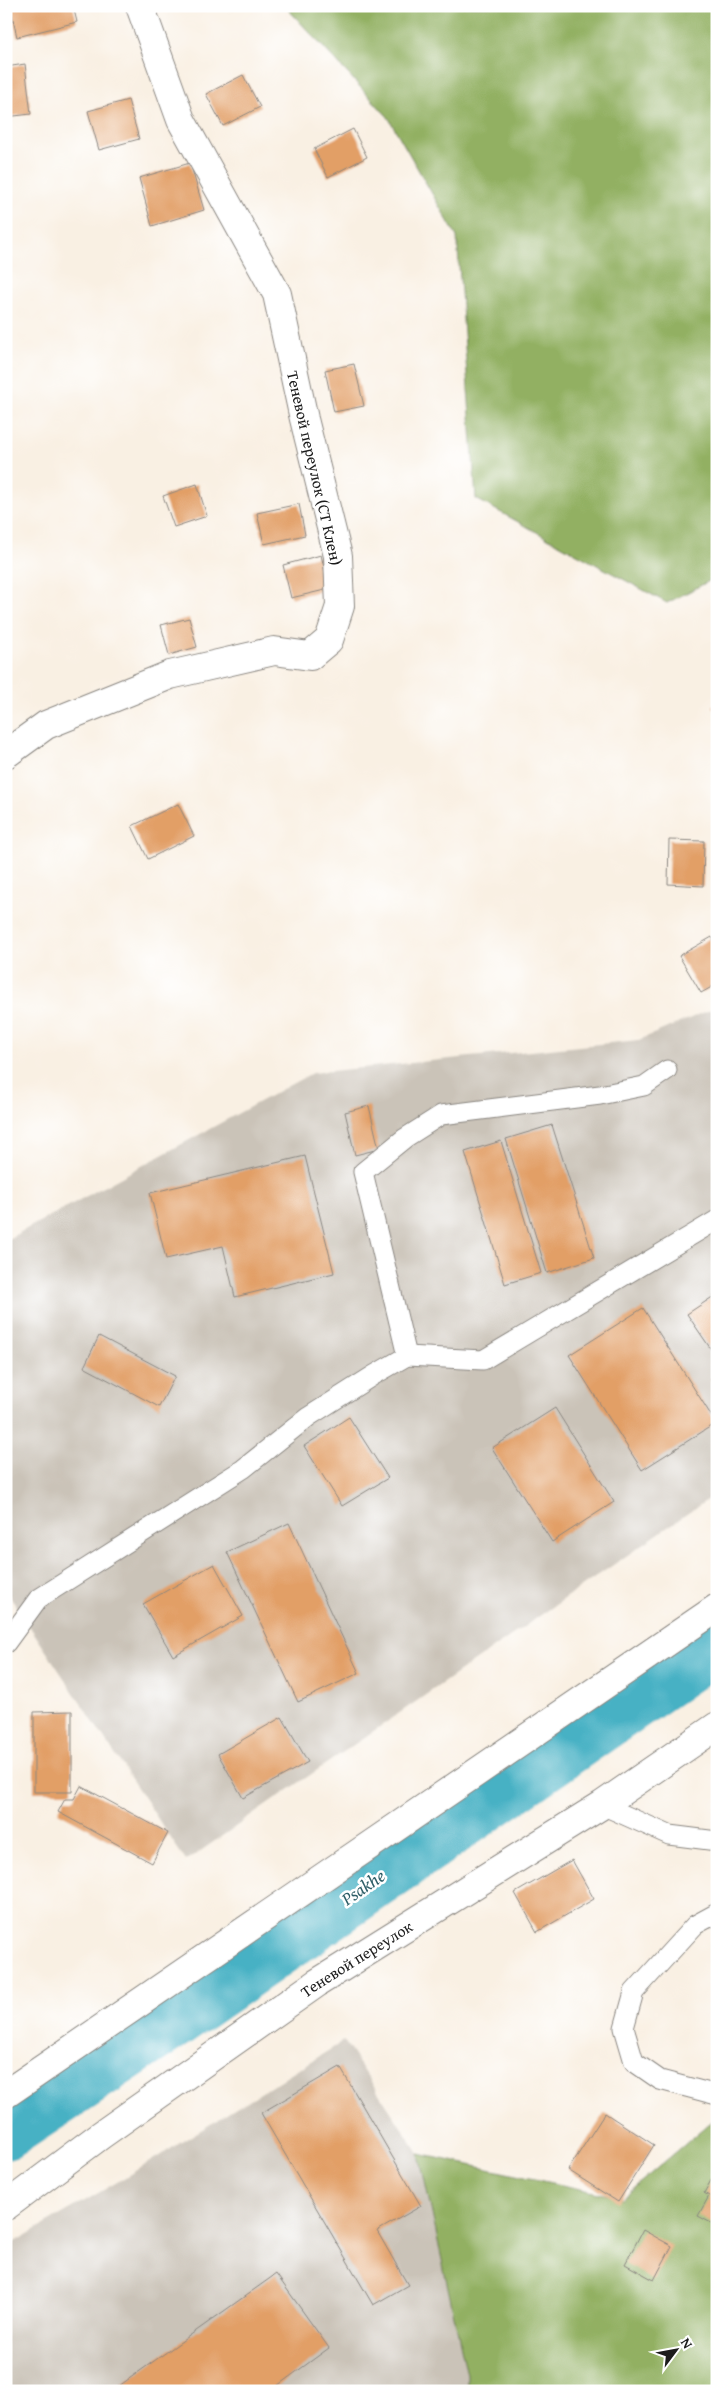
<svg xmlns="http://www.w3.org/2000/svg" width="723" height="2397" font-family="'Gentium Book Plus',serif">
<rect width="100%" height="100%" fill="#fff"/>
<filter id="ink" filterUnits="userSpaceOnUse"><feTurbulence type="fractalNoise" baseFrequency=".02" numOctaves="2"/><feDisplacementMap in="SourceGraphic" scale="10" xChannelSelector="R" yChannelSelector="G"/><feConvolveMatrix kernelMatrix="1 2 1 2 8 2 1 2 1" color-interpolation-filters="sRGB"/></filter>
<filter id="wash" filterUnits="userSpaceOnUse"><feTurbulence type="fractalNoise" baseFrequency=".0096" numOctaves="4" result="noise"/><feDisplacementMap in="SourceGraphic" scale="20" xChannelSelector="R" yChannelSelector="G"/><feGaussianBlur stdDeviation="1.12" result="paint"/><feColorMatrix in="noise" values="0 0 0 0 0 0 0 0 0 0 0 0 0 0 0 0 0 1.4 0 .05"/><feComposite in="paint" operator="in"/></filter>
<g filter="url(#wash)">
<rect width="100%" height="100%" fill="#f9f0e3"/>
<g fill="#cac3b8">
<polygon points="717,1007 717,1493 186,1861 6,1591 6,1240 312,1073 639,1040"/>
<polygon points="344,2041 419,2154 467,2375 467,2391 6,2391 6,2247 119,2181"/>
</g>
<g fill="#92b062" stroke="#57663f">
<polygon points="285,6 714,6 717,11 717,577 667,603 476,499 457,237 388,117"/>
<polygon points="717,2117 717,2391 467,2391 467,2375 419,2154 622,2198"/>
</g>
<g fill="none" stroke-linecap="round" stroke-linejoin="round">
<polyline stroke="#46b1c4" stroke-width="61" points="6,2129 172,2019 717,1641"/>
</g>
<g id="blocks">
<g fill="#e29f66">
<polygon points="10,6 73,6 77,22 17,37"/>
<polygon points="25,64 31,114 6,117 6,67"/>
<polygon points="243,75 260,107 223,126 206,94"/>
<polygon points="128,100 139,139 99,150 88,111"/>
<polygon points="353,129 367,157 328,177 314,149"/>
<polygon points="190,163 204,210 152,226 139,178"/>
<polygon points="354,364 364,406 334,412 325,370"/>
<polygon points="197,484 207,516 174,527 163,496"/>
<polygon points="299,504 305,535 264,544 257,513"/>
<polygon points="321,555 329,589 291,598 283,565"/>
<polygon points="189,618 197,647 169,655 161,625"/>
<polygon points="717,703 717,715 712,706"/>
<polygon points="178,804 194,836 148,859 132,826"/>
<polygon points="669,840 704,841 703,886 668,884"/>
<polygon points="712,937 717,946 717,984 701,993 679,956"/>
<polygon points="369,1106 379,1149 355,1155 345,1112"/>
<polygon points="552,1125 594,1258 547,1273 506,1139"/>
<polygon points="501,1141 541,1273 505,1284 465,1152"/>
<polygon points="305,1156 334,1273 235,1297 223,1246 166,1259 150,1193"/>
<polygon points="717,1294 717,1358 687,1314"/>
<polygon points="643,1308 716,1423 642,1470 569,1355"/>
<polygon points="99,1336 175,1376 159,1407 84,1367"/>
<polygon points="717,1375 717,1388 710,1379"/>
<polygon points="555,1408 614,1502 552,1542 492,1448"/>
<polygon points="349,1417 388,1478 342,1506 304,1446"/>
<polygon points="289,1523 359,1673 298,1702 227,1552"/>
<polygon points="214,1564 243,1616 173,1656 143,1604"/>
<polygon points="72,1711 72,1792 34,1792 34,1712"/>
<polygon points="282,1717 308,1762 243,1798 218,1754"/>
<polygon points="81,1786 168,1833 152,1863 58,1812 65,1799 74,1799"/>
<polygon points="572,1860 594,1899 537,1932 515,1893"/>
<polygon points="340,2067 421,2206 377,2231 408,2285 373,2305 261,2113"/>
<polygon points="605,2113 654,2145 618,2202 568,2170"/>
<polygon points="715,2173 717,2174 717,2226 698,2216 709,2196 704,2193"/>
<polygon points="643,2230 672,2246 654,2280 625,2264"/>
<polygon points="276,2274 329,2348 270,2391 112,2391"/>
</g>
</g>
</g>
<g filter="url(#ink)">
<use href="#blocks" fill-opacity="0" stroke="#8a8680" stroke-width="1"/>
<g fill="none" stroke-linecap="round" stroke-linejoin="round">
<g stroke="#8a8680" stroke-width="21">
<g id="service">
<polyline points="407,1356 363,1172 405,1138 441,1115 600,1095 644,1086 667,1070"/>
<polyline points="6,1643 38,1599 243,1469 308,1417 374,1375 407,1356 483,1360 717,1220"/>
<polyline points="602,1805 669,1835 717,1841"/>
<polyline points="717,1913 695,1925 634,1992 624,2028 634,2062 660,2080 717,2095"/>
</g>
</g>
<g stroke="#8a8680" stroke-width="30">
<g id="minor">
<polyline points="6,754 46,725 170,675 274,651 310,656 329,640 340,606 338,556 304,419 277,294 181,120 140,6"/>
<polyline points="6,2094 717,1608"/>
<path id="s1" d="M6,2206L101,2135L317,1983L602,1805L717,1726"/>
</g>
</g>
<use href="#service" stroke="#fff" stroke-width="19"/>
<use href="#minor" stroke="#fff" stroke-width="28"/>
</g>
</g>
<g text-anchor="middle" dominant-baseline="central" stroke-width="5" stroke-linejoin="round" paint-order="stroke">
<g font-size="16" fill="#1c1c1c" stroke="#fff">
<text transform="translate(315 468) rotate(77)">Теневой переулок (СТ Клен)</text>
<text stroke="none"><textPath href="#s1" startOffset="429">Теневой переулок</textPath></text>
</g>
<g font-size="18" font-style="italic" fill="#2f5f68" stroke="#fff">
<text transform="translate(363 1887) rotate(-35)">Psakhe</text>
</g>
</g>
<rect width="723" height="2397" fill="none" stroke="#fff" stroke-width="25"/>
<g transform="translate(676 2350) rotate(58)" stroke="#ffffff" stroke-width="4" paint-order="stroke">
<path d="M0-4L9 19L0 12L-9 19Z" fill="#1c1c1c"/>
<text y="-8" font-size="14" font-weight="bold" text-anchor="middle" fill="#1c1c1c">N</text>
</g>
</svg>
